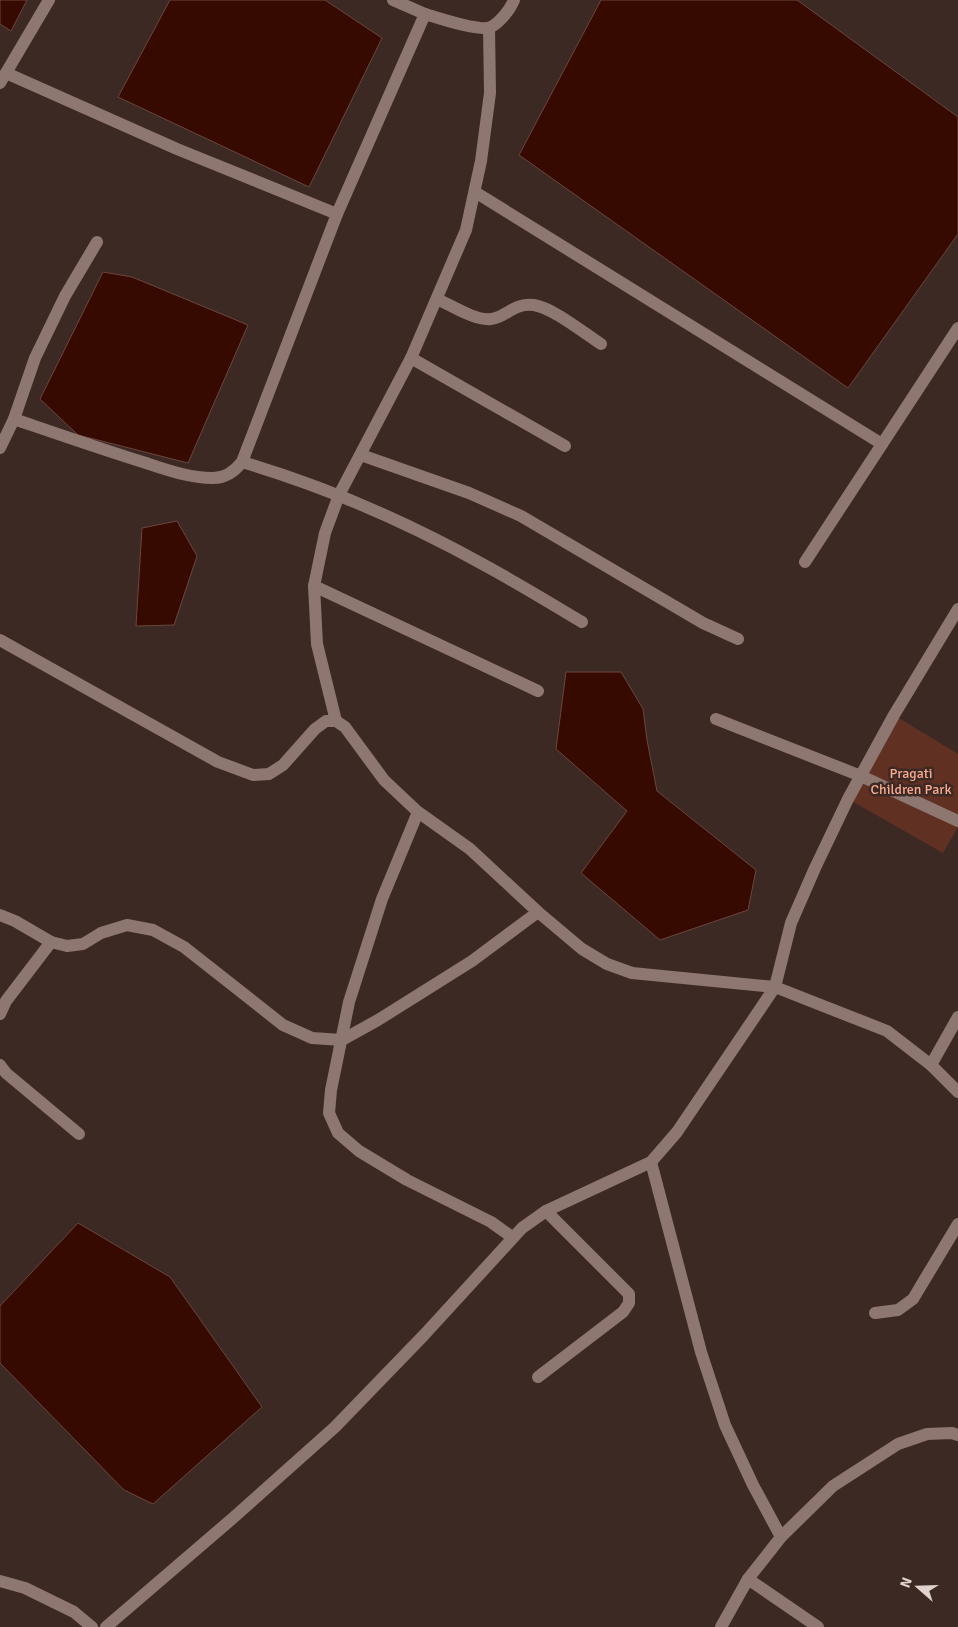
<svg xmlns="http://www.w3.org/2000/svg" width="958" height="1627" font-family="Signika,sans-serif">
<rect width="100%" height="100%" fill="#3d2923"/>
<polygon fill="#603122" points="894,715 958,754 958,827 943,853 848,799"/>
<g fill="#370a00" stroke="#6a463e">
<polygon points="0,0 27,0 11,31 0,24"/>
<polygon points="170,0 325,0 382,38 309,187 118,97"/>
<polygon points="601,0 797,0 958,117 958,234 848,388 519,155"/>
<polygon points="103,272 132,277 248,325 188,463 78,435 40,399"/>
<polygon points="177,521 197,556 174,625 136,626 142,528"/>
<polygon points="566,672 621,672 643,709 647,740 657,791 756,870 748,910 660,940 581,873 627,811 556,749"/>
<polygon points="78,1223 170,1277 262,1407 153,1504 124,1490 0,1363 0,1306"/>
</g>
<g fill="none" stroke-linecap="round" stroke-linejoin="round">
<g stroke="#8e7770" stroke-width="12">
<path d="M425,14C438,18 480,32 491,27C500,22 510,10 514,0"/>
<polyline points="6,73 177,149 337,214"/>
<polyline points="0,83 49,0"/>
<polyline points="475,192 882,444"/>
<path d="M437,299C451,305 475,321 491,319C505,318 515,302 534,305C553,308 584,333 601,344"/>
<polyline points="411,358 565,446"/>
<path d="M14,419C58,434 101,449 146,463C167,470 190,478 213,478C226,478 235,471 242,462L337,214L425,14L393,0"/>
<polyline points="0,448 14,419 35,358 65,296 97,242"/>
<polyline points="361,455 469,493 521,516 703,623 738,639"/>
<path d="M242,462C327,487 409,523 486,566C519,584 550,603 582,622"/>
<polyline points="805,562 958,328"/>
<polyline points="314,586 538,691"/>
<polyline points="0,640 218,762 253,775 269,774 283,765 315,729 326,721 336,721 345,727 384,780 418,812 470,849 538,912 582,949 607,964 632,973 775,987 887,1031 931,1065 958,1092"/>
<polyline points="716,719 861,776 958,821"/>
<polyline points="336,721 317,644 314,586 325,533 339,495 411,358 466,230 481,161 490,93 489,28"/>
<polyline points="418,812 382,899 349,1002 331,1090 329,1113 338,1133 359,1151 407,1180 491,1222 512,1237"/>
<polyline points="0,915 15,921 51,942 67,946 83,944 101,933 127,925 153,930 184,947 283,1025 312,1038 342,1040 378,1020 472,961 538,912"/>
<polyline points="0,1014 6,1001 51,942"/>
<polyline points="0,1065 6,1073 79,1134"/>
<polyline points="931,1065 958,1017"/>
<polyline points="651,1162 701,1352 725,1425 753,1485 781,1537"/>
<polyline points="875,1313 898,1310 913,1299 958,1224"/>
<polyline points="538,1377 623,1312 629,1303 629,1294 546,1211"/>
<polyline points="748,1579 818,1627"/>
<polyline points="0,1581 25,1588 74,1612 92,1627"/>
<polyline points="106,1627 233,1518 335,1427 424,1335 522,1228 546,1211 651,1162 677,1132 775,987 791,923 815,868 848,799 894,715 958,609"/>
<polyline points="721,1627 748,1579 781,1537 833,1486 898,1444 927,1434 952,1433 958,1435"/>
</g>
</g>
<g text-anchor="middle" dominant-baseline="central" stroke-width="5" stroke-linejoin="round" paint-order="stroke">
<g font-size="14" fill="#f8aa92" stroke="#3d2923">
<text x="911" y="773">Pragati<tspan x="911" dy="16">Children Park</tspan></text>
</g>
</g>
<g transform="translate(918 1587) rotate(290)" stroke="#3d2923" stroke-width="4" paint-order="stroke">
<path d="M0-4L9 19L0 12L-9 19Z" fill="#e0d2ce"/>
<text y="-8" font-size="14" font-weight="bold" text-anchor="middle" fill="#e0d2ce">N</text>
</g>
</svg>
